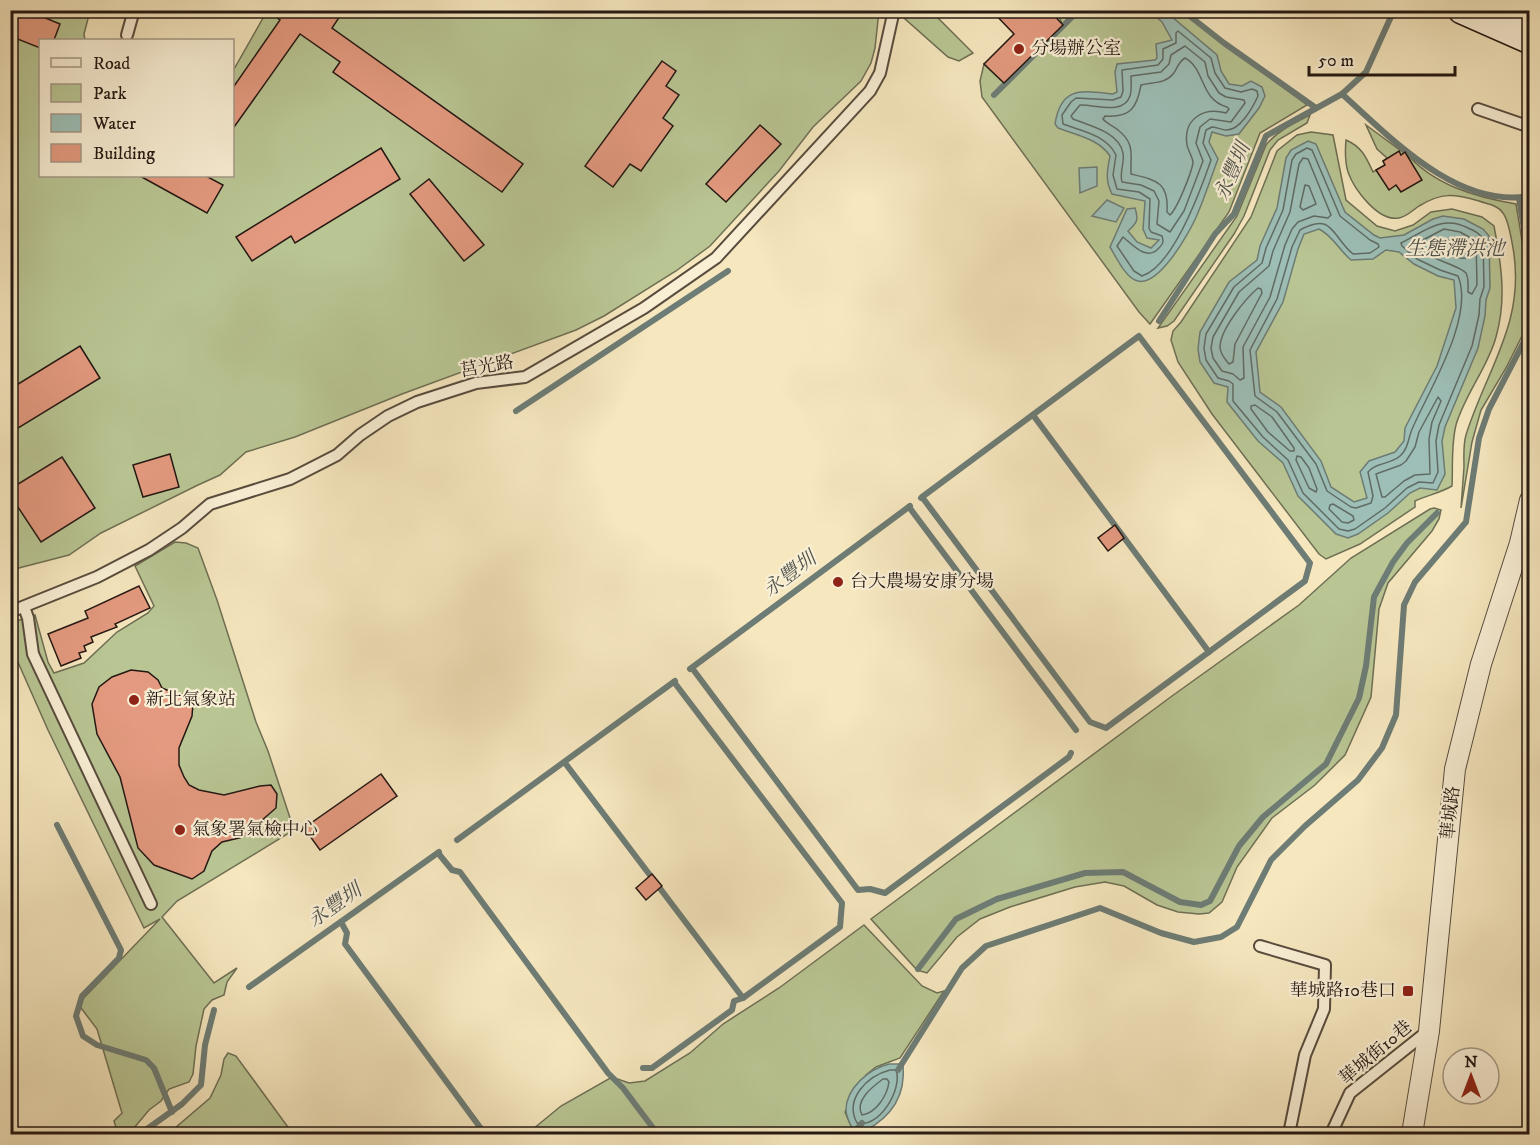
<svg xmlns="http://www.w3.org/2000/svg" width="1540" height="1145" font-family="'IM FELL DW Pica','Noto Serif TC',serif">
<rect width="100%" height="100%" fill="#f6e7bf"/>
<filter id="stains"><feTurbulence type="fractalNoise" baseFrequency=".00333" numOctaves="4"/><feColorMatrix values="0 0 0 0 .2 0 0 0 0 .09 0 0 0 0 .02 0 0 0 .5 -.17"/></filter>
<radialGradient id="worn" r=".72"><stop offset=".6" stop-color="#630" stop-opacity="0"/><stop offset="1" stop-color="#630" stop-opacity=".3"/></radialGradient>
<g fill="#b9c694" stroke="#6e6f54" stroke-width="1.5">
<polygon points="10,11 90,11 84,34 85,40 40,40 40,176 232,176 233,71 267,11 879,11 875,48 871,63 861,81 813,127 779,171 710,246 676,271 604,316 576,330 402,394 295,437 246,452 220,475 198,485 101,533 69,555 11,570"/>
<polygon points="902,11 931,11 973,53 959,61 948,57 904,18"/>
<polygon points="1056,11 1180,11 1307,105 1260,133 1229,212 1150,324 1139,312 982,97 980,81 984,64 1004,83 1063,25"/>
<path d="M1310,115L1307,123L1278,140L1270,150L1244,216L1234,234L1174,321L1167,326L1158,328L1237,216L1266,145C1277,131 1294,123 1310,115Z"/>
<path d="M1366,125L1404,153L1405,152C1433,185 1475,197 1516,204L1525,259L1527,294L1526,328L1506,368L1481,410L1472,442L1461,508C1462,494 1463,480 1464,467C1464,457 1463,445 1466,435C1487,368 1526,322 1513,248C1511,238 1509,221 1503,213C1498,205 1487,204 1479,201C1454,194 1442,192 1419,206C1413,210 1406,217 1399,218C1378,222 1354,189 1348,172C1345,162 1345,151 1346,140C1362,147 1366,157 1373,172L1385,165L1383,161L1387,158L1377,149Z"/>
<path d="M1311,132L1333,135L1346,200L1377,226L1395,231L1413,225L1431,212L1452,209L1482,217L1494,226C1501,263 1507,299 1496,337C1488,367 1465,394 1456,425C1451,445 1453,466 1452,486C1440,493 1428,495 1415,501V507L1360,544L1326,559L1319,554L1212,414L1178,362L1171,340L1173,331L1181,322L1251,217L1277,151L1297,135Z"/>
<polygon points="1434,508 1441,510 1439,519 1432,531 1388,583 1379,609 1371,697 1345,755 1315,785 1272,818 1237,867 1222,902 1209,913 1199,914 1178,912 1157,905 1124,886 1105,882 1075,887 1010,907 980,919 957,937 927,973 917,970 871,919 1172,696 1299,605 1351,558 1430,509"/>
<polygon points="175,542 186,543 198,548 217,600 256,722 268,751 294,830 177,901 162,917 214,983 237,968 227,982 224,995 212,1000 204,1009 196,1046 193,1074 189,1082 169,1089 161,1101 149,1110 129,1134 118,1134 114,1121 122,1113 97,1029 78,1004 160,919 144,928 48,730 17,660 11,638 10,623 35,615 48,662 54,673 84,663 117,632 148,613 154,606 135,566"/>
<polygon points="864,925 922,986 937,993 944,991 900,1058 876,1067 866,1075 845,1112 852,1128 846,1134 527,1134 561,1106 612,1077 629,1083 645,1081 690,1053 723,1024 779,988"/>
<polygon points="228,1053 236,1056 293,1134 168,1134 210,1098 221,1075 224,1059"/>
</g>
<g fill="#9dbfb7" stroke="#6d7c75" stroke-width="1.5" fill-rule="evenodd">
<path d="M1150,11H1165L1217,55L1221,71L1229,84L1242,86L1251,81L1262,87L1265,96L1259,108L1239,134L1226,136L1212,132L1209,142L1218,159C1211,177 1205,197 1197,215C1190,232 1157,291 1135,280C1125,276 1116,257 1110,247L1127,209L1135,208C1139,220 1137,223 1128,231L1137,242L1151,248L1159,240L1147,238L1143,229L1145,201L1112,194C1105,180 1107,171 1110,156C1099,139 1076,135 1058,128L1055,124C1061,85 1083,91 1113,94L1117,92L1115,72L1117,64L1155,60L1157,58L1156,44L1172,40L1162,22Z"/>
<path d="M1308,141L1316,144L1345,212L1374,235L1380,238L1404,235L1433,219L1443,216L1464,219L1483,229L1489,236L1490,288L1486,300L1485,316L1478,348L1445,427L1442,441L1445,474L1437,490L1420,488L1410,493L1388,513L1358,534L1348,538L1336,534L1298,496L1283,463L1258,441L1227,402L1228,387L1214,383L1200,362L1198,349L1200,332L1229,282L1257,260L1260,246L1277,208L1286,158L1291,150ZM1319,229C1333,236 1338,249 1351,260L1373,259L1386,250L1399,252L1414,264L1438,276L1454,280L1456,308L1437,366L1405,428L1404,441L1395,452L1369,461L1360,472L1367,498L1354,502L1331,487L1321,461L1281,407L1260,392L1256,352L1283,302L1298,249L1304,234Z"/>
<polygon points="1097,167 1097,186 1080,193 1079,168"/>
<polygon points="1107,200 1124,208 1116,222 1092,216"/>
<path d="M889,1064H903C906,1096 892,1116 865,1131L852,1128C849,1122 846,1116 846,1110C846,1088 869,1069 889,1064Z"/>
</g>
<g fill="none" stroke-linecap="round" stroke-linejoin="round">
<g stroke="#606c65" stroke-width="1.5">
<path d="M1178,31L1211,58L1215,73L1225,88L1241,92L1252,89L1257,91L1258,96C1253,107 1240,131 1226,130C1222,130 1217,127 1212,127L1206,130L1203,143L1211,160C1201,189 1173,266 1142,276L1134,271L1117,246L1123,237C1132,244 1146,261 1158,249C1163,244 1164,242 1162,236L1151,232L1149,228L1150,199L1139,192L1117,189L1113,175L1116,155C1106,135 1082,131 1063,124L1062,115L1071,102L1076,98L1113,100L1121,97L1123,91L1122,70L1158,65L1163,59V49L1176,43V33Z"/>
<path d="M1185,46L1205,62L1208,76L1219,93L1226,97L1244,100L1245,103L1231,122L1210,119L1200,127L1196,143L1203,161L1184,211L1170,232L1157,224L1159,201L1154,191L1141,185L1122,182C1119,172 1125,163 1123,153C1119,132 1090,126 1073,119L1071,116L1080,105C1094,104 1123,116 1130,96C1132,90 1131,82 1131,76L1161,72L1169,64L1171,55Z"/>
<path d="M1185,58C1206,69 1199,99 1227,107L1229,109L1226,113C1203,107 1183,119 1187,145C1188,151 1193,157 1193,163C1191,174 1177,209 1170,215L1167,212C1169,182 1156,180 1131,174C1130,156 1136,144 1118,130C1113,126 1106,123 1103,119L1105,116C1131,118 1137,107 1141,85C1153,82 1165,84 1173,74C1178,68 1178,62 1185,58Z"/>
<path d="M1307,148L1312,150L1340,216L1370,240L1378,244L1379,247L1370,253L1353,254C1332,237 1333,211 1300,230L1292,247L1277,299L1250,350L1255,396L1277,412L1316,464L1327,491L1351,507L1356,508L1371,503L1373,496L1368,472C1376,462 1390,465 1400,456C1409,448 1408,437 1413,427C1429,390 1475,317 1458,276L1440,270L1417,259L1402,246L1401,243C1424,232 1442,214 1468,228C1475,231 1479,233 1483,239L1484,287L1480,299L1479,315L1472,346L1439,425L1436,441L1438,472L1433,483L1419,482L1407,488L1385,508L1355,529L1348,531L1339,529L1303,493L1288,460L1263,437L1233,401V384L1229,381L1218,378L1206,360L1204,348L1206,334L1234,287L1262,263L1266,248L1283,210L1292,160L1296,154Z"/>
<polygon points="1303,158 1308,159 1331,215 1328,218 1314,216 1298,222 1292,229 1285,245 1270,297 1243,347 1244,378 1240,380 1233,374 1222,371 1213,358 1211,348 1213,337 1239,292 1269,266 1273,251 1290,212 1299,164"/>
<polygon points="1305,185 1309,186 1316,204 1303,210 1300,207"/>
<path d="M1444,229L1460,232L1476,241L1477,285L1472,294L1468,292C1468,286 1469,279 1466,273C1461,266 1427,258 1415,247L1417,243Z"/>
<path d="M1444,239L1457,241L1466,245V258C1456,259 1443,254 1433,248L1434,244Z"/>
<path d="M1258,288L1261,289L1262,293L1235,344L1233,362L1229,364C1225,359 1220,354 1220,347C1220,330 1245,299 1258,288Z"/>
<polygon points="1438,397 1441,401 1432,422 1429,439 1430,474 1415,475 1404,481 1385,497 1382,497 1376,474 1401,465 1406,461 1415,447 1419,432"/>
<polygon points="1255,405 1272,417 1294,448 1294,451 1290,451 1268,432 1251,409 1251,406"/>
<polygon points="1297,456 1301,457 1309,468 1317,489 1316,492 1309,488 1296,460"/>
<polygon points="1330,505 1333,504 1353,516 1354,520 1348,523 1342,522 1329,509"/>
<path d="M890,1070H896C903,1089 879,1129 857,1123C844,1099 867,1076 890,1070Z"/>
<path d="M883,1079H887L889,1082C887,1096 876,1113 862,1115C854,1101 872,1087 883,1079Z"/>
</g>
<g stroke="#6d7c75" stroke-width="6">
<polyline points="1182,10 1224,43 1316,108"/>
<path d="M1342,94C1391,138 1457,209 1530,196"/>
<polyline points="994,95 1079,10"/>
<polyline points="1519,198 1530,266"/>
<polyline points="1159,321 1215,234 1234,214 1266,136 1342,94 1366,72 1394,10"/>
<polyline points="516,411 728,271"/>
<polyline points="1033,415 1209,652"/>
<polyline points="921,498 922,497 1139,336 1310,563 1305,581 1106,728 1090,722 922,497"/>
<polyline points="909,507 1076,730"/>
<polyline points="692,668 858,890 870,889 885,893 1069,757 1071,753"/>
<polyline points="690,669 910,506"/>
<polyline points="565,763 743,998 840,927 842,903 674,682"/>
<polyline points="57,825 121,950 119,958 82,996 76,1016 83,1036 97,1045 146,1060 154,1068 172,1112"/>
<polyline points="457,840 675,681"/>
<polyline points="438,853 452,870 460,872 608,1073 623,1088 653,1128 653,1134"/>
<polyline points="341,922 347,933 345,944 485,1134"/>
<polyline points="918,969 956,919 997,899 1085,873 1123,872 1180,902 1201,905 1210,901 1239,846 1263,817 1326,764 1359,698 1366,666 1374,597 1393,562 1407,543 1437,513"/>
<polyline points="249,987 439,852"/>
<polyline points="643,1068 652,1068 732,1010 734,1001 743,998"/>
<polyline points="898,1070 962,968 986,946 1100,908 1161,933 1194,942 1221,937 1237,927 1271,860 1305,826 1358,780 1382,748 1396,715 1404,605 1415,582 1466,522 1479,438 1489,409 1530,330"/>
<polyline points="140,1134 182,1104 201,1085 205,1045 214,1010"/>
<polyline points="853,1134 862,1123"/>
</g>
</g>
<g fill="#e49a80" stroke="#241813" stroke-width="1.5">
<polygon points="10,10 26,10 60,24 54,40 40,40 40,48 10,36"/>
<polygon points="266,10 344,10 332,28 523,164 502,192 333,72 340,62 300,34 232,130 232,89 280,20"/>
<polygon points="991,10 1049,10 1063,25 1004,83 984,64 1014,34"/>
<polygon points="662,61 676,71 666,86 679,95 663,118 673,126 641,171 630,164 613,187 585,166"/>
<polygon points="760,125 781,144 726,202 706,184"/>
<polygon points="381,148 400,179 295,243 291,236 252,261 236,237"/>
<polygon points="1399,151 1401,155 1405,152 1422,180 1401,192 1396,185 1389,190 1376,170 1385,165 1383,161"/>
<polygon points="140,176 206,176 223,185 207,213"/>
<polygon points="429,179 484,245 464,261 410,194"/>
<polygon points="80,346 100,378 10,433 10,389"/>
<polygon points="170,454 179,487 143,497 133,465"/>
<polygon points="62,457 95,508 41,542 10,495 10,489"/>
<polygon points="1115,525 1124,538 1108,551 1098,538"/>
<polygon points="139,586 150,608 115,624 117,627 91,637 93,642 84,646 86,651 79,653 81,658 61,666 48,634 88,618 85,611"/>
<polygon points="131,670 148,672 158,680 162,688 174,693 189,695 193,704 192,716 179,748 179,765 184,777 189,785 199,790 224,795 260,786 271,785 277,794 276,808 243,837 222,842 212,851 204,871 192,879 154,865 138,848 120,777 97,734 92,704 99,687 112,677"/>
<polygon points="381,774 397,796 320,850 304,828"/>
<polygon points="652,874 662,886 646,900 636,888"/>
</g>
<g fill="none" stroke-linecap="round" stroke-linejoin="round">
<g stroke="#584c3e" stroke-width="14">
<g id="lane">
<polyline points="127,35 134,10"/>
<polyline points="1478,109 1530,127"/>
<polyline points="24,607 28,618 33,654 151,904"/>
<polyline points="10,612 97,577 149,550 182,528 210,504 290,479 337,455 360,435 388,416 417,402 476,383 525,377 644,308 716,258 870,91 880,73 894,10"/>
<polyline points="1260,946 1325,965 1324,1009 1305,1055 1290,1129 1293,1134"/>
<polyline points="1331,1134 1350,1093 1428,1031"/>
</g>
</g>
<g stroke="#584c3e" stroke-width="22">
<polyline id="street" points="1412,1134 1429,1031 1455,769 1481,664 1520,543 1530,500"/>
</g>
<g stroke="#241813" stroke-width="30">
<g id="secondary">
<polyline points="1462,10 1530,40"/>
<polyline points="1519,10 1530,15"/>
</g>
</g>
<use href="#lane" stroke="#f9efd5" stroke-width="10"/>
<use href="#street" stroke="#f9efd5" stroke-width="20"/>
<use href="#secondary" stroke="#f9efd5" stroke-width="27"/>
</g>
<g fill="#8f2418" stroke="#f9efd5" stroke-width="2">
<circle cx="1019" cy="49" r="6"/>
<circle cx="838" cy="582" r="6"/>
<circle cx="134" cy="700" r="6"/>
<circle cx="180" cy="830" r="6"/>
<rect x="1402" y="985" width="12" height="12" rx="3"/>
</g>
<g text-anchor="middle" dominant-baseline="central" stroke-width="4.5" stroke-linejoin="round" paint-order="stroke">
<g font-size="18" fill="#241813" stroke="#f9efd5" text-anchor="start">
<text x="1031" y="49">分場辦公室</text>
<text x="850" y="582">台大農場安康分場</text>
<text x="146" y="700">新北氣象站</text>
<text x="192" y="830">氣象署氣檢中心</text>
<text x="1396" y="991" text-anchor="end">華城路10巷口</text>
</g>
<g font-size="18" fill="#241813" stroke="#f9efd5">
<text transform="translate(487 367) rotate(-10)">莒光路</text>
<text transform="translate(1451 813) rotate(-84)">華城路</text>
<text transform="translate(1376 1053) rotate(-40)">華城街10巷</text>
</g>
<g font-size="20" font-style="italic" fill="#4e524c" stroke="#f9efd5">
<text transform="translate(1233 172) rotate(-67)">永豐圳</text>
<text x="1455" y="249">生態滯洪池</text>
<text transform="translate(790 575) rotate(-37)">永豐圳</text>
<text transform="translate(335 906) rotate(-35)">永豐圳</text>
</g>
</g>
<rect width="1540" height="1145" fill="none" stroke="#f6e7bf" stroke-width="36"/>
<rect x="12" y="12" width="1516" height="1121" fill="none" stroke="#241813" stroke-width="3"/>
<rect x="18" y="18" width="1504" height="1109" fill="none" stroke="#241813" stroke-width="1.5"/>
<rect x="39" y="39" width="195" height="138" fill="#f9efd5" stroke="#a49987" stroke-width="1.5"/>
<rect x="51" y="58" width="30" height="9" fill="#f9efd5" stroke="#a49987" stroke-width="1.5"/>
<text x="93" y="69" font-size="18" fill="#241813">Road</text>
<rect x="51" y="84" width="30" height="18" fill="#b9c694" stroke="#a49987" stroke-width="1.5"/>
<text x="93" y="99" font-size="18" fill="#241813">Park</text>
<rect x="51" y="114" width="30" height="18" fill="#9dbfb7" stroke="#a49987" stroke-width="1.5"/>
<text x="93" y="129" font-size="18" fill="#241813">Water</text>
<rect x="51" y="144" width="30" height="18" fill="#e49a80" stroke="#a49987" stroke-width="1.5"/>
<text x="93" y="159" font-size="18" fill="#241813">Building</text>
<g transform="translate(1471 1076)"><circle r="28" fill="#f9efd5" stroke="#a49987" stroke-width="1.5"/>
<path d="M0-4.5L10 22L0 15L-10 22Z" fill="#8f2418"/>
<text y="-9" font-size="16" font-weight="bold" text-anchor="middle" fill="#241813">N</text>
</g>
<path d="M1309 66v9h146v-9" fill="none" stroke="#241813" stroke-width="3"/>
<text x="1318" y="66" font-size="18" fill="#241813" stroke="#f9efd5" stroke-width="4.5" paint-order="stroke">50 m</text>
<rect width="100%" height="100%" filter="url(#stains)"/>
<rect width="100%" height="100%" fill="url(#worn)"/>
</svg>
